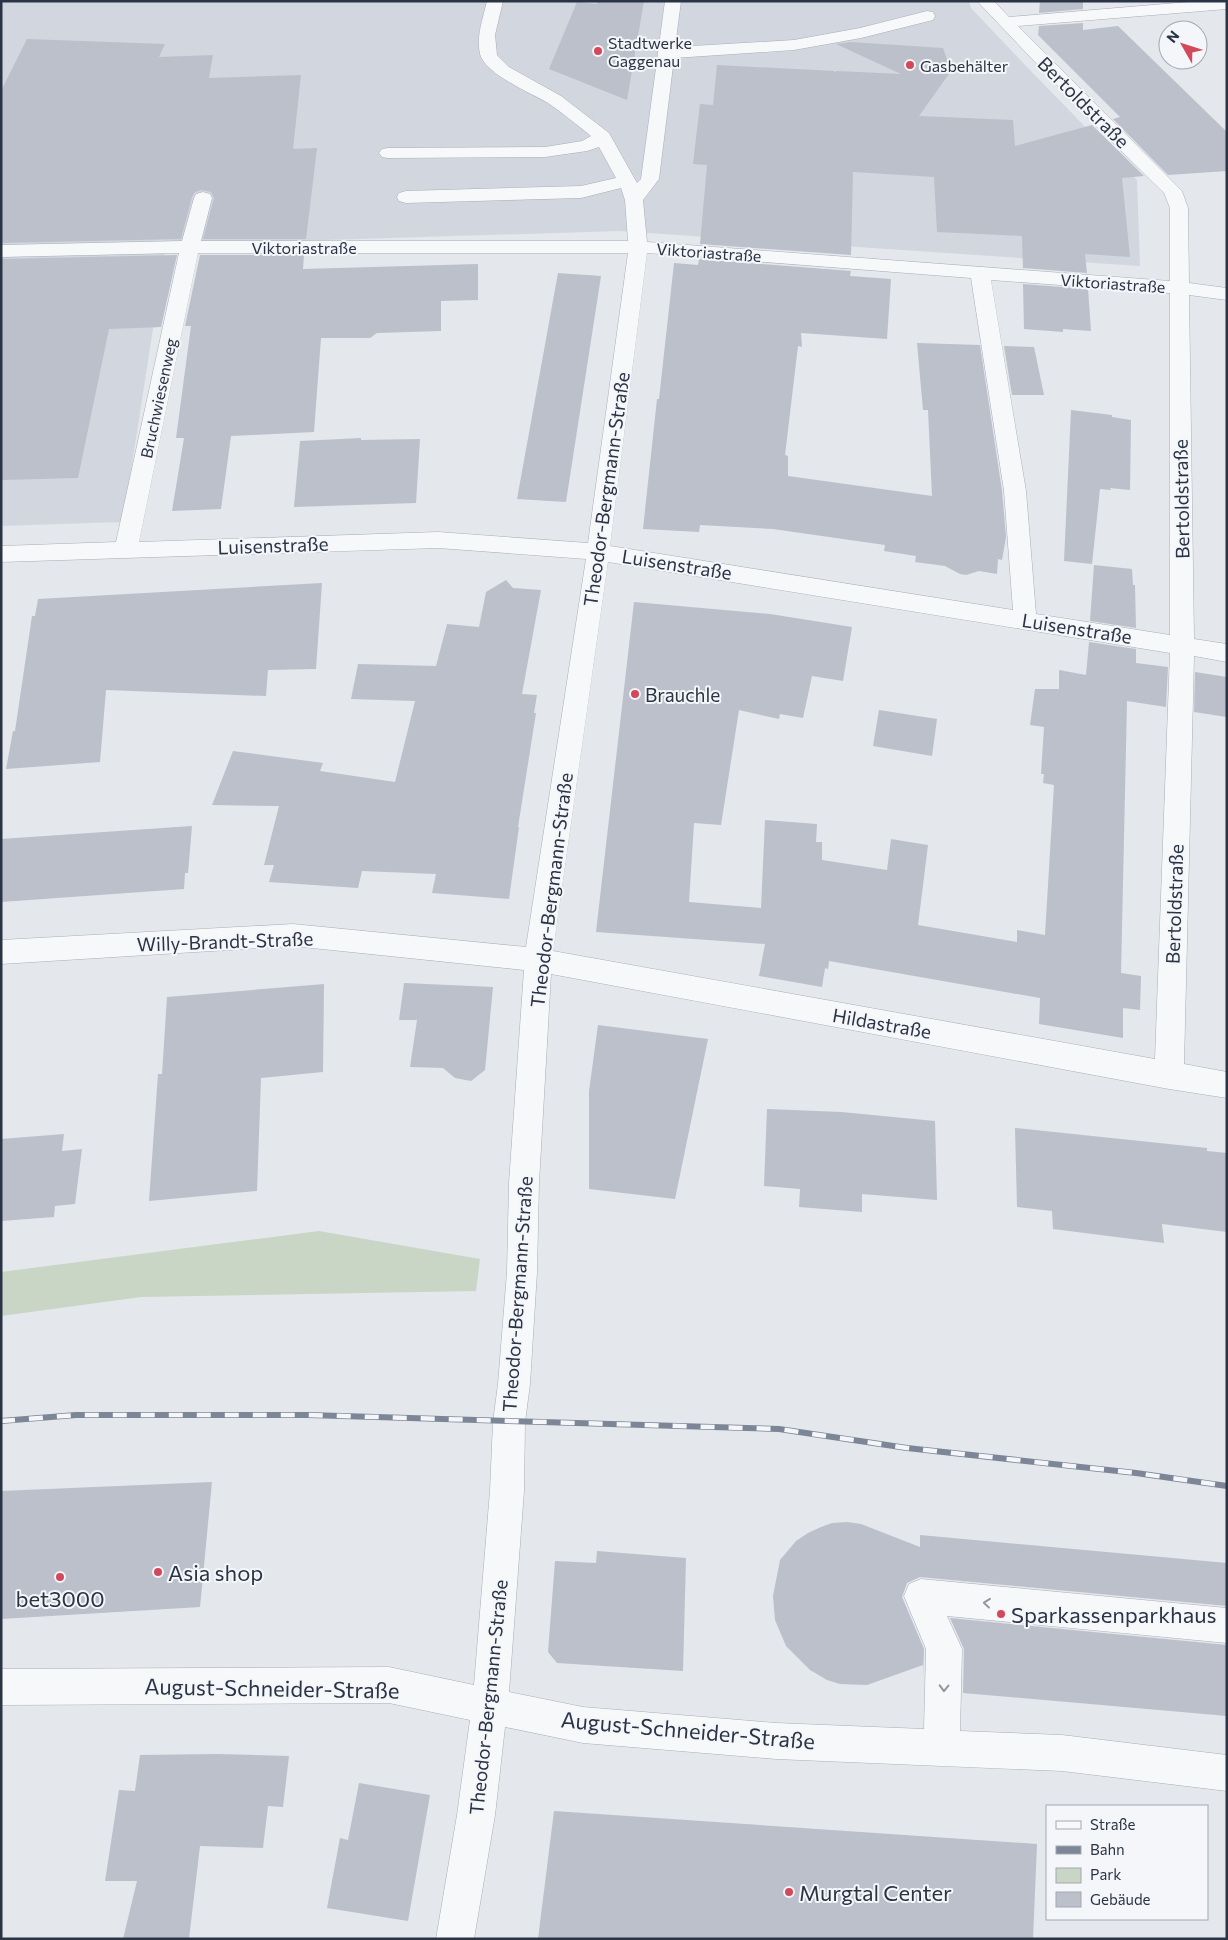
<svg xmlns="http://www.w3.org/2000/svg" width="1228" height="1940" font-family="Commissioner,sans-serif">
<rect width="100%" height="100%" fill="#e4e7ec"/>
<polygon fill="#d2d6de" points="1,1 969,1 971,8 1026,66 1137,180 1140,266 619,231 166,245 123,522 1,526"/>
<polygon fill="#c9d6c5" points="319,1231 480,1259 476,1291 141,1297 1,1316 1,1272"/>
<g fill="#bbc0ca">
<polygon points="598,1 644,1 627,100 549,69 577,2 597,4"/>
<polygon points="1040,1 1083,1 1083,9 1039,13"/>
<polygon points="1083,23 1083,30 1118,26 1227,132 1227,171 1168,175 1113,119 1120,117 1038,35 1039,26"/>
<polygon points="27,39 165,44 159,57 213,55 209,78 301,75 293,149 317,148 306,239 203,239 214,198 211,192 202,190 195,192 192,197 181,239 1,243 1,91"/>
<polygon points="851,42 943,48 951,71 919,116 1013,120 1015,146 1092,125 1144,176 1122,178 1130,257 1085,254 1087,273 1023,268 1022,236 937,232 934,177 853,172 851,255 700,244 707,165 693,164 700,104 713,105 717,65 834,71 834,72 837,71 901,74 836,44"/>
<polygon points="177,255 161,327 109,329 78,478 1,480 1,259"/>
<polygon points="200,255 304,255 303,269 478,264 478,300 441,301 441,331 377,333 370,338 321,338 314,432 231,436 221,509 172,511 184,438 176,438 191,326 185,326"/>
<polygon points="699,259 851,271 850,276 891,279 887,339 801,333 802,347 798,346 785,455 788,456 788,476 932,496 928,410 923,410 917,343 980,345 1002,491 1006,537 1002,560 998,559 997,574 979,571 966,575 960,574 945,566 915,562 916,556 884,551 885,545 773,529 700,525 699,532 643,529 657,399 659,399 674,263 698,265"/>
<polygon points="558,273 601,276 566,502 517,499"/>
<polygon points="1023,284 1088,289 1091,331 1063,329 1063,332 1024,329"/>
<polygon points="1004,346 1034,347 1044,395 1012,395"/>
<polygon points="1071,410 1112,415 1112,417 1131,420 1130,490 1110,488 1111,490 1100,489 1092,564 1064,561"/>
<polygon points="361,438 361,440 420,439 416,503 294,507 300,441"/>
<polygon points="1094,565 1132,569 1133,585 1135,585 1136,628 1090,621"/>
<polygon points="506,580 513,588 541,590 522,694 537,695 534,713 536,713 518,827 519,827 509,899 432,893 436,874 362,871 358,888 269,882 274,865 264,865 279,806 212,805 233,751 323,763 320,771 395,782 415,701 351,699 358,664 436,666 447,624 479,627 486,592"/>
<polygon points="322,583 316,669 268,670 266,696 106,690 100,762 6,769 13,731 15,731 32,616 35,616 38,599"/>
<polygon points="634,602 770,614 852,627 843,681 812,676 803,718 780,714 779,719 739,710 721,825 694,823 689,902 761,908 765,820 817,824 816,842 822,842 822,860 887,870 891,839 928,845 918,925 1017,942 1017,930 1045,935 1054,785 1043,783 1044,774 1041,774 1044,727 1030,725 1035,689 1059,689 1059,670 1086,675 1089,642 1136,649 1136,663 1168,667 1166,707 1127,701 1121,973 1141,976 1140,1010 1123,1008 1123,1038 1039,1024 1040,998 829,961 828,969 825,968 822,987 759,976 765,944 596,932"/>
<polygon points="1195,672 1227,677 1227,717 1194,712"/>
<polygon points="879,710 937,719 932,756 873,746"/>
<polygon points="192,826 188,873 185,873 184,889 1,902 1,839"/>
<polygon points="404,983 493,987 485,1070 471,1081 455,1078 443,1068 410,1067 417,1020 399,1020"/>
<polygon points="324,984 323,1072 261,1078 257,1191 149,1201 158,1074 162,1074 167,997"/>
<polygon points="598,1025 708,1039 675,1199 589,1189 589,1091"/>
<polygon points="767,1109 841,1112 935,1121 937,1200 862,1194 862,1212 799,1207 800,1189 764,1186"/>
<polygon points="1015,1128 1207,1148 1207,1151 1227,1153 1227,1232 1162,1224 1164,1243 1053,1229 1052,1211 1017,1207"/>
<polygon points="64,1134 62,1151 82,1149 75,1204 55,1206 54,1217 1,1221 1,1139"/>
<polygon points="212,1482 200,1607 1,1619 1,1491"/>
<polygon points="847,1522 861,1524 920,1547 920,1535 1227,1563 1227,1606 920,1577 907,1583 902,1597 924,1649 923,1677 923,1665 867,1685 840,1684 827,1680 810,1670 786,1646 775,1620 773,1596 780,1560 796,1541 808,1533 821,1527 832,1523"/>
<polygon points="597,1551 686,1558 683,1671 557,1663 548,1652 555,1561 596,1563"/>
<polygon points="950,1618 1227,1645 1227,1716 963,1693 964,1649"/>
<polygon points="217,1754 289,1756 283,1807 268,1806 263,1848 200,1846 189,1939 123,1939 137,1881 105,1881 119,1790 135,1791 140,1755"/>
<polygon points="359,1783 430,1795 408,1921 327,1908 340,1838 348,1840"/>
<polygon points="554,1811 1037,1844 1033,1939 538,1939"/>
</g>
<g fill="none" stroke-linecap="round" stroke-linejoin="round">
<g stroke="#a9aeb7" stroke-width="1">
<path id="minor" d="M487,1H503L495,35L497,55L509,67L561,96L609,133L637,183L641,179L665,1H681L675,47L794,40L860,28L927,11L933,12L935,16L933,20L861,38L794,50L674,58L659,179L643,200L647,242L1170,281V208L1164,193L1093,123L977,1H994L1009,17L1200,1H1227V9L1018,26L1182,191L1188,208L1189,283L1227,288V300L1189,295L1194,639L1227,644V662L1194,656L1184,1064L1227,1072V1098L1169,1089L551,974L539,1183L537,1272L530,1384L525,1422L524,1491L509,1692L583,1707L776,1723L924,1729L926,1649L904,1596L909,1584L921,1579L1227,1608V1643L947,1616L962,1649L960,1731L1062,1735L1227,1755V1791L1062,1771L776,1759L583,1743L505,1727L495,1815L474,1939H436L457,1815L470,1720L389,1703L1,1705V1669L389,1667L474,1685L490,1491L493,1422L498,1384L507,1272L509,1183L524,970L293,946L1,964V940L293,924L526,947L586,559L438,548L1,562V546L116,542L179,253L1,257V245L182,241L194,198L196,194L203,192L210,194L212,198L201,241H628L625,200L621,188L581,198L406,203L399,201L397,197L399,193L406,191L581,186L616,178L599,147L587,151L545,157L388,158L382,157L379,153L382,149L388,148L545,147L582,141L591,136C577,125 563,113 548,103C531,93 485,74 480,54C476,36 483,19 487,1ZM198,253H628L588,543L438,532L139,542ZM647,253L971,278L1004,491L1013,610L610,546ZM991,280L1170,293V635L1036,614L1026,491ZM608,562L1170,653L1155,1059L553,951Z"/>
</g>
<use href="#minor" fill="#f7f8fa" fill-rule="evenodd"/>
<g stroke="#7d8696" stroke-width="6">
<polyline id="rail" points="1,1421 76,1415 308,1415 779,1429 907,1448 1136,1473 1227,1486"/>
</g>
<use href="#rail" stroke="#f4f6f9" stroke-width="4.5" stroke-dasharray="14" stroke-linecap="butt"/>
</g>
<defs><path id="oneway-chevron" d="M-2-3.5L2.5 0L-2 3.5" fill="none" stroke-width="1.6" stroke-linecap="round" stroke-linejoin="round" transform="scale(1.25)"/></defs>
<g stroke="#9196a0">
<use href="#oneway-chevron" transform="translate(987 1603) rotate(-174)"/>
<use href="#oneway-chevron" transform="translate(944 1688) rotate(91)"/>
</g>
<g fill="#d1495b" stroke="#f4f6f9" stroke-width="2">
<circle cx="598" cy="51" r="5"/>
<circle cx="910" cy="65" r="5"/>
<circle cx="635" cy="694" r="5"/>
<circle cx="158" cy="1572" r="5"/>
<circle cx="60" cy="1577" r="5"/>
<circle cx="1001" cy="1614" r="5"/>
<circle cx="789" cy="1892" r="5"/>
</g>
<g text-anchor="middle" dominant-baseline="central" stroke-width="4" stroke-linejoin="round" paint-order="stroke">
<g font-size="16" fill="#2b3445" stroke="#f4f6f9" text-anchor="start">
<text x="608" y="42">Stadtwerke<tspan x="608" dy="18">Gaggenau</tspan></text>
<text x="920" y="65">Gasbehälter</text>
</g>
<g font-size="16" fill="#2b3445" stroke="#f4f6f9">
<text x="304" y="247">Viktoriastraße</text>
<text transform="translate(709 252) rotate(4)">Viktoriastraße</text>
<text transform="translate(1113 283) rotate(4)">Viktoriastraße</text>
<text transform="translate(158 398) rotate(-78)">Bruchwiesenweg</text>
</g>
<g font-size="19" fill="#2b3445" stroke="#f4f6f9">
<text transform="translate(1084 102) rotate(45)">Bertoldstraße</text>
<text transform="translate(606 489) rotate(-82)">Theodor-Bergmann-Straße</text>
<text transform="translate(1181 499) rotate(-91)">Bertoldstraße</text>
<text transform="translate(273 545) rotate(-2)">Luisenstraße</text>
<text transform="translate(677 564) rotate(9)">Luisenstraße</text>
<text transform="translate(1077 628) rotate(9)">Luisenstraße</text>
<text transform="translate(551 890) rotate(-83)">Theodor-Bergmann-Straße</text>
<text transform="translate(1174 904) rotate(-88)">Bertoldstraße</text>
<text transform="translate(225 941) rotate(-2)">Willy-Brandt-Straße</text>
<text transform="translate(882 1023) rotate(10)">Hildastraße</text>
<text transform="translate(517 1294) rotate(-86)">Theodor-Bergmann-Straße</text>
<text transform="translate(488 1697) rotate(-84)">Theodor-Bergmann-Straße</text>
</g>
<g font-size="19" fill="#2b3445" stroke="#f4f6f9" text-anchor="start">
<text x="645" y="694">Brauchle</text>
</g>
<g font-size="22" fill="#2b3445" stroke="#f4f6f9" text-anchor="start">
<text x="168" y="1572">Asia shop</text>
<text x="60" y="1598" text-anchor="middle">bet3000</text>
<text x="1011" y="1614">Sparkassenparkhaus</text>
<text x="799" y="1892">Murgtal Center</text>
</g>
<g font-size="22" fill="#2b3445" stroke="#f4f6f9">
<text transform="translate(272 1688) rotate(1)">August-Schneider-Straße</text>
<text transform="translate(688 1730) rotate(5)">August-Schneider-Straße</text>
</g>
</g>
<rect width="1228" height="1940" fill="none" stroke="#2b3445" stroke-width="5"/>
<rect x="1046" y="1805" width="162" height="115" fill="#f4f6f9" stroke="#a4a8b1"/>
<rect x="1056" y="1821" width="25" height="8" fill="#f7f8fa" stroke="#a4a8b1"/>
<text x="1090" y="1830" font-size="15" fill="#2b3445">Straße</text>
<rect x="1056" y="1846" width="25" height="8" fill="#7d8696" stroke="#a4a8b1"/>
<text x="1090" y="1855" font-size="15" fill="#2b3445">Bahn</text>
<rect x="1056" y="1868" width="25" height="15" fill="#c9d6c5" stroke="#a4a8b1"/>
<text x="1090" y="1880" font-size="15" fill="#2b3445">Park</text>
<rect x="1056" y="1892" width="25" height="15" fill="#bbc0ca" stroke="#a4a8b1"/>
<text x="1090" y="1905" font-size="15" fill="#2b3445">Gebäude</text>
<g transform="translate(1183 45) rotate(309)"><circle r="24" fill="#f4f6f9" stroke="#a4a8b1"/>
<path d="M0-4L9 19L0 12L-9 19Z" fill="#d1495b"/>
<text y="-8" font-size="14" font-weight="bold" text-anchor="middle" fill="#2b3445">N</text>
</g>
</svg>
